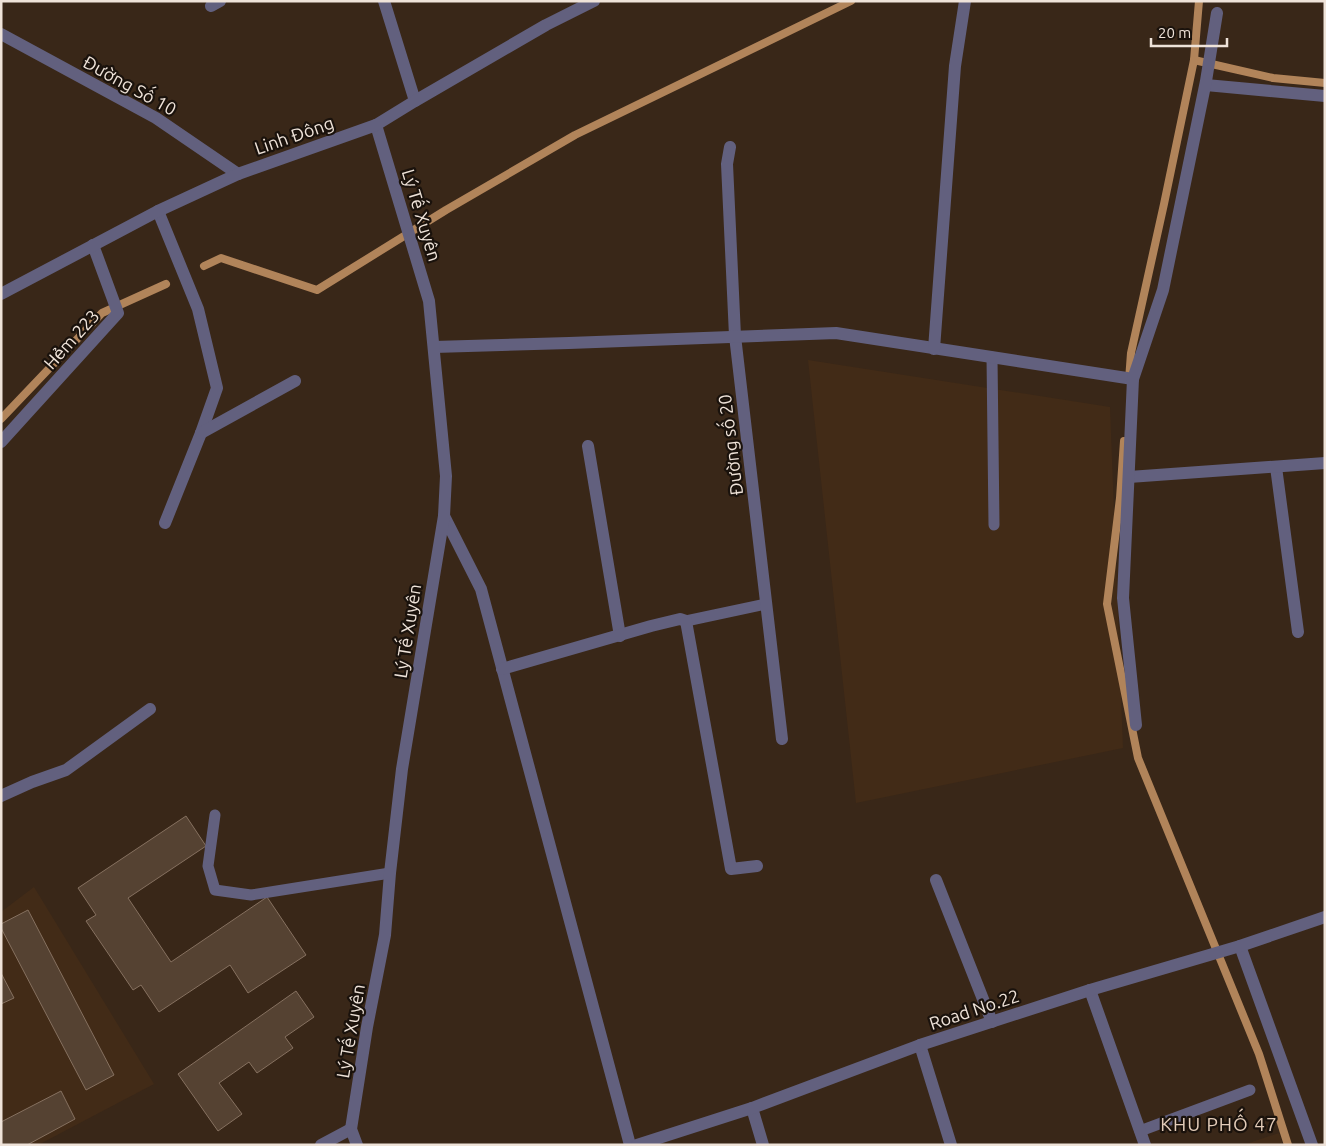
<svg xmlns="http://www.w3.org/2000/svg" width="1326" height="1146" font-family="Ubuntu,sans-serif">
<rect width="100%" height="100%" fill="#392718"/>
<g fill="#422b17">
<polygon points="808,360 1110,407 1123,748 856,803"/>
<polygon points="34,887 154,1084 38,1145 1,1145 1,912"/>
<polygon points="1279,1133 1283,1145 1243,1145"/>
</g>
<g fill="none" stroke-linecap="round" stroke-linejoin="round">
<g stroke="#b1845a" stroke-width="8">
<polyline points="1194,60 1273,78 1325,83"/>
<polyline points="204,266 221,258 317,290 446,210 575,135 851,1"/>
<polyline points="1129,380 1131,353 1164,204 1194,60 1199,1"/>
<polyline points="1,419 102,313 166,284"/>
<polyline points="1124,441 1120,498 1107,604 1138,758 1259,1054 1288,1145"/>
</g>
</g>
<g fill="#554232" stroke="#867160">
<polygon points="186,816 206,846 128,898 171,962 267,897 306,955 248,993 230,965 159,1012 141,985 133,990 86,921 96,915 78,888"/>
<polygon points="28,910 114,1075 86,1090 1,928 1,924"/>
<polygon points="1,973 14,998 1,1004"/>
<polygon points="296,991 314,1017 285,1037 293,1048 257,1073 249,1062 219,1083 242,1114 218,1131 178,1074"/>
<polygon points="61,1091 75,1119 27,1145 1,1145 1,1122"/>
</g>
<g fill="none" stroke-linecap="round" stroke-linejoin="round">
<g stroke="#62607e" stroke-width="11">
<polyline points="992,357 994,525"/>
<polyline points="686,621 766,604"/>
<polyline points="215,815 208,866 215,890 251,895 390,873"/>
<polyline points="1140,1131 1250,1090"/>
</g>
<g stroke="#62607e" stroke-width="12">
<polyline points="384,1 415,101"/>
<polyline points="211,6 220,1"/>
<polyline points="1,34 156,118 238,174"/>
<polyline points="1206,85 1325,96"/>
<polyline points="730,147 727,164 735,336 782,739"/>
<polyline points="158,211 198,309 217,388 201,433 165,523"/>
<polyline points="434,347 569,343 836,333 1133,379"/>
<polyline points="934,349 955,66 965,1"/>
<polyline points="201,433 295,381"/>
<polyline points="1,442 118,313 93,245"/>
<polyline points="588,446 620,636"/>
<polyline points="1276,467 1298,632"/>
<polyline points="1129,477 1325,463"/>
<polyline points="444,516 481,589 630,1145"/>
<polyline points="502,669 651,626 680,619 686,621 731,869 757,866"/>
<polyline points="1136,725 1123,598 1133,379 1163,290 1206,81 1217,13"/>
<polyline points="1,796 32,782 66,770 150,709"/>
<polyline points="936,880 992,1022"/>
<polyline points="1240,946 1312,1145"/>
<polyline points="1090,990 1145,1145"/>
<polyline points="920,1045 951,1145"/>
<polyline points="752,1108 763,1145"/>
<polyline points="321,1145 351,1129"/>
<polyline points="357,1145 351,1129 367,1027 385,935 390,873 402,769 444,516 446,476 429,301 376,125"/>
<polyline points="637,1145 752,1108 920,1045 1090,990 1240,946 1325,917"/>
</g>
<polyline stroke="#62607e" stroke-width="12" points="1,294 158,211 238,174 376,125 415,101 546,25 594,1"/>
</g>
<g text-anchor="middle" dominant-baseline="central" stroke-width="4.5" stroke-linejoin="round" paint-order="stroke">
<g font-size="18" fill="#efe3d9" stroke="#1a120c">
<text transform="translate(130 85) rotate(29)">Đường Số 10</text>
<text transform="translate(294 135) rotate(-19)">Linh Đông</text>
<text transform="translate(422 215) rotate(73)">Lý Tế Xuyên</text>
<text transform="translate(71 339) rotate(-48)">Hẻm 223</text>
<text transform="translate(730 445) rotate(-97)">Đường số 20</text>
<text transform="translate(407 631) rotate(-81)">Lý Tế Xuyên</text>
<text transform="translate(974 1009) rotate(-18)">Road No.22</text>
<text transform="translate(350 1031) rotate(-80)">Lý Tế Xuyên</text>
</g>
<g font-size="19" letter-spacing="1" fill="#e3ccb9" stroke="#1a120c">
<text x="1219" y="1124">KHU PHỐ 47</text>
</g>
</g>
<rect width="1326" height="1146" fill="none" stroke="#efe3d9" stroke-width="5"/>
<path d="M1151 38v8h76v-8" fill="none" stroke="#efe3d9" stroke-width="2.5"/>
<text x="1158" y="38" font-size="15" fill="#efe3d9" stroke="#1a120c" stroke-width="4" paint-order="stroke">20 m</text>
</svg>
